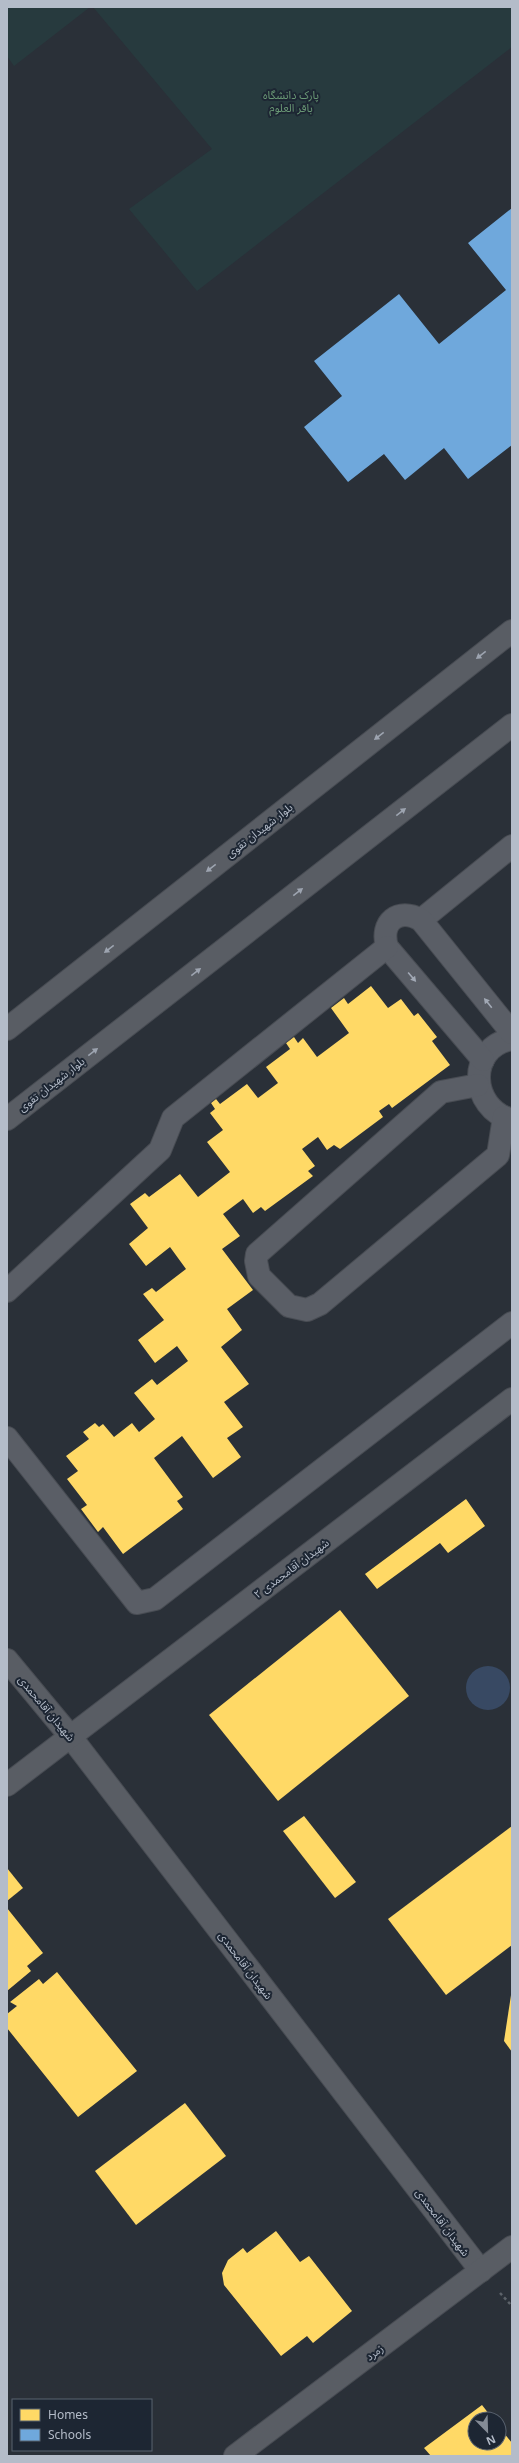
<svg xmlns="http://www.w3.org/2000/svg" width="519" height="2463" font-family="'Noto Sans','Noto Sans Arabic',sans-serif">
<rect width="100%" height="100%" fill="#2a3038"/>
<g fill="#273a3e">
<polygon points="7,7 90,7 14,66 7,56"/>
<polygon points="93,7 512,7 512,47 197,291 129,209 212,149"/>
</g>
<circle fill="#384963" cx="488" cy="1688" r="22"/>
<g fill="#ffd966">
<polygon points="371,986 388,1008 401,999 414,1016 418,1013 437,1037 432,1041 450,1065 392,1108 389,1104 379,1111 383,1117 340,1149 334,1145 327,1150 318,1137 302,1149 315,1166 308,1171 313,1176 265,1211 261,1207 253,1213 243,1199 223,1214 240,1236 222,1249 253,1290 227,1309 242,1330 221,1347 249,1384 224,1402 243,1427 227,1438 241,1457 213,1478 182,1436 154,1458 183,1497 177,1501 183,1509 123,1554 103,1527 98,1532 81,1509 87,1505 67,1479 78,1471 66,1456 89,1439 83,1432 95,1423 99,1427 103,1424 114,1437 132,1423 139,1432 155,1419 134,1393 152,1379 157,1385 188,1361 177,1346 155,1363 138,1340 164,1320 143,1294 152,1288 156,1292 186,1269 170,1247 146,1266 129,1244 148,1228 130,1204 145,1193 149,1197 180,1174 198,1197 230,1172 207,1142 223,1130 210,1113 215,1109 211,1103 216,1099 220,1104 247,1084 258,1098 278,1083 266,1067 290,1049 286,1043 294,1037 298,1043 303,1038 317,1057 349,1033 331,1008 344,998 348,1004"/>
<polygon points="466,1499 485,1526 448,1553 440,1543 377,1589 365,1574"/>
<polygon points="340,1610 409,1696 278,1801 209,1715"/>
<polygon points="304,1816 356,1882 335,1898 283,1831"/>
<polygon points="512,1826 512,1945 446,1995 388,1919"/>
<polygon points="7,1868 23,1888 7,1901"/>
<polygon points="7,1908 43,1953 27,1966 31,1971 7,1991"/>
<polygon points="57,1972 137,2071 78,2117 7,2028 7,2014 17,2006 10,2002 39,1979 43,1984"/>
<polygon points="511,1995 512,1995 512,2052 504,2041"/>
<polygon points="185,2103 226,2156 136,2225 95,2171"/>
<polygon points="276,2231 300,2262 309,2256 352,2311 313,2343 307,2336 281,2356 224,2285 222,2273 228,2260 243,2248 247,2253"/>
<polygon points="482,2405 493,2419 475,2419 475,2443 499,2443 499,2427 512,2443 512,2456 431,2456 424,2448"/>
</g>
<polygon fill="#6fa8dc" points="512,208 512,445 468,479 444,448 405,480 384,454 348,482 304,427 342,396 314,361 399,294 439,344 506,290 468,243"/>
<g fill="none" stroke-linecap="round" stroke-linejoin="round">
<g stroke="#484c53" stroke-width="24">
<g id="street">
<polyline points="421,920 512,846"/>
<path d="M512,1039C467,1047 469,1108 512,1120"/>
<path d="M483,1060L387,947C380,922 398,907 421,920L512,1033"/>
<polyline points="478,1085 441,1092 257,1254 256,1261 259,1276 289,1306 307,1310 320,1304 498,1155 504,1117"/>
<polyline points="7,1291 160,1150 173,1118 387,947"/>
<polyline points="7,1438 137,1603 155,1599 512,1323"/>
</g>
</g>
<g stroke="#484c53" stroke-width="24">
<g id="secondary">
<polyline points="7,1029 512,631"/>
<polyline points="7,1119 512,725"/>
<polyline points="7,1660 70,1736 481,2271"/>
<polyline points="7,1785 512,1399"/>
<polyline points="235,2456 512,2247"/>
</g>
</g>
<polyline stroke="#5d636a" stroke-width="2.5" stroke-dasharray="3 3" stroke-linecap="butt" points="500,2293 512,2306"/>
<use href="#street" stroke="#5a5e66" stroke-width="22"/>
<use href="#secondary" stroke="#595d64" stroke-width="22"/>
</g>
<defs><path id="oneway-solid" d="M-6-.8H1V-3.2L6.5 0L1 3.2V.8H-6Z"/></defs>
<g fill="#9da4b0">
<use href="#oneway-solid" transform="translate(481 655) rotate(142)"/>
<use href="#oneway-solid" transform="translate(379 736) rotate(142)"/>
<use href="#oneway-solid" transform="translate(401 812) rotate(-38)"/>
<use href="#oneway-solid" transform="translate(211 868) rotate(142)"/>
<use href="#oneway-solid" transform="translate(298 892) rotate(-38)"/>
<use href="#oneway-solid" transform="translate(109 949) rotate(142)"/>
<use href="#oneway-solid" transform="translate(196 972) rotate(-38)"/>
<use href="#oneway-solid" transform="translate(93 1052) rotate(-38)"/>
</g>
<g fill="#a2a9b5">
<use href="#oneway-solid" transform="translate(412 977) rotate(50)"/>
<use href="#oneway-solid" transform="translate(488 1003) rotate(-129)"/>
</g>
<g text-anchor="middle" dominant-baseline="central" stroke-width="4" stroke-linejoin="round" paint-order="stroke">
<g font-size="11" fill="#6b9a76" stroke="#1d2633">
<text x="291" y="94">پارک دانشگاه<tspan x="291" dy="13">باقر العلوم</tspan></text>
</g>
<g font-size="11" fill="#b4bcc9" stroke="#1d2633">
<text transform="translate(259 830) rotate(-38)">بلوار شهیدان تقوی</text>
<text transform="translate(51 1084) rotate(-38)">بلوار شهیدان تقوی</text>
<text transform="translate(291 1568) rotate(-37)">شهیدان آقامحمدی ۲</text>
<text transform="translate(47 1708) rotate(50)">شهیدان آقامحمدی</text>
<text transform="translate(246 1965) rotate(53)">شهیدان آقامحمدی</text>
<text transform="translate(443 2222) rotate(53)">شهیدان آقامحمدی</text>
<text transform="translate(374 2352) rotate(-37)">زمرد</text>
</g>
</g>
<rect width="519" height="2463" fill="none" stroke="#b4bcc9" stroke-width="16"/>
<rect x="12" y="2399" width="140" height="52" fill="#1d2633" stroke="#59626f"/>
<rect x="20" y="2409" width="20" height="12" fill="#ffd966" stroke="#59626f"/>
<text x="48" y="2419" font-size="12" fill="#b4bcc9">Homes</text>
<rect x="20" y="2429" width="20" height="12" fill="#6fa8dc" stroke="#59626f"/>
<text x="48" y="2439" font-size="12" fill="#b4bcc9">Schools</text>
<g transform="translate(487 2431) rotate(157)"><circle r="19" fill="#1d2633" stroke="#59626f"/>
<path d="M0-3L7 15L0 10L-7 15Z" fill="#848b96"/>
<text y="-6" font-size="11" font-weight="bold" text-anchor="middle" fill="#b4bcc9">N</text>
</g>
</svg>
